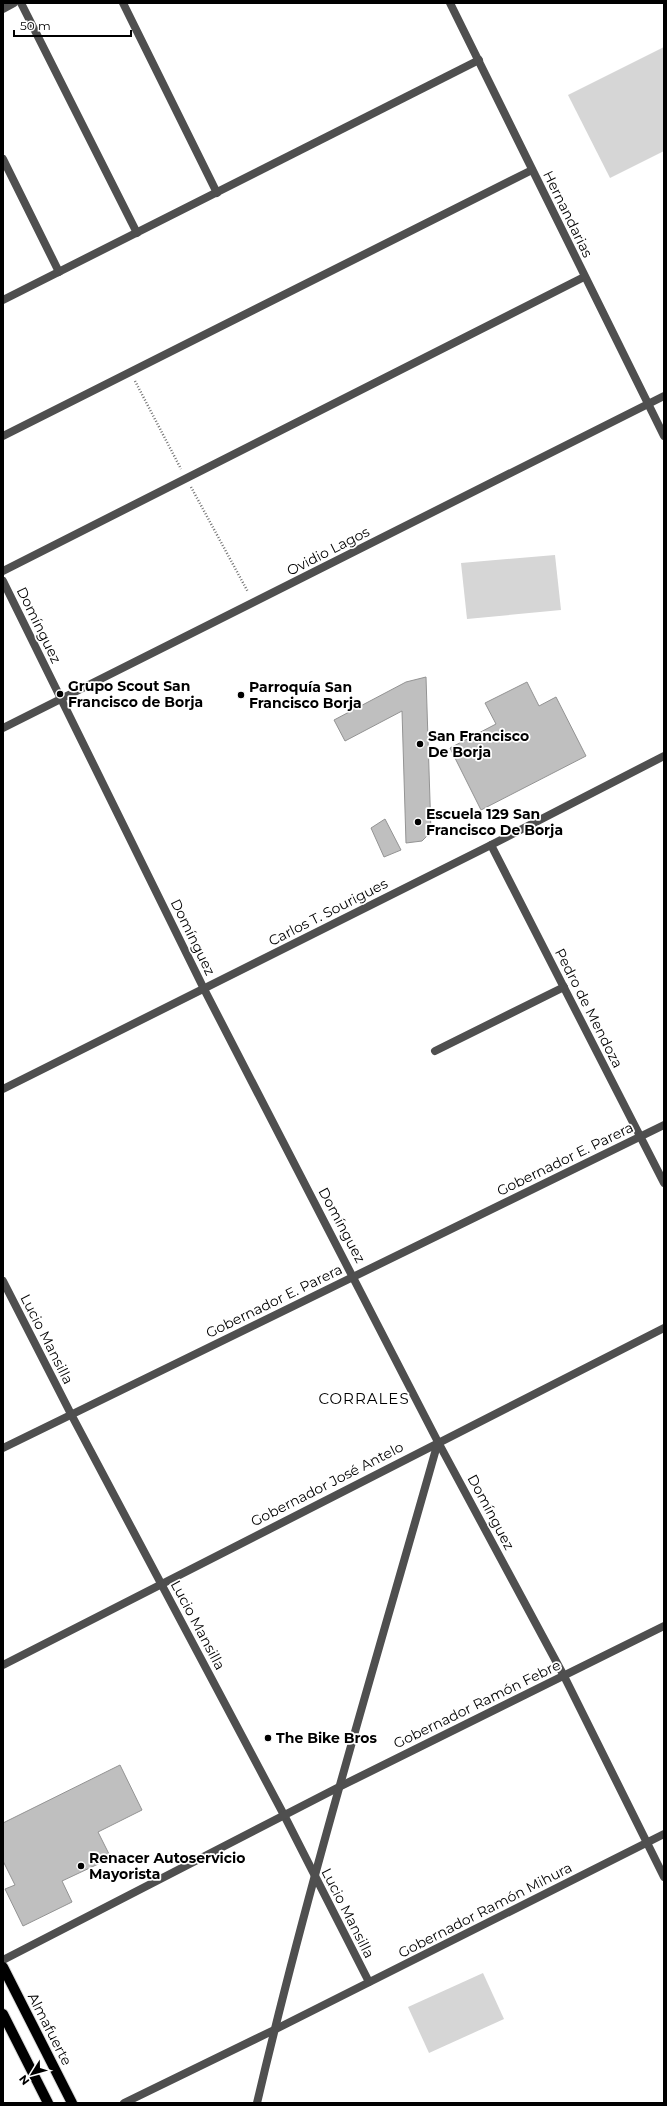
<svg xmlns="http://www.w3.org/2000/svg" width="667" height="2106" font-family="Montserrat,sans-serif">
<rect width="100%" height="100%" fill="#fff"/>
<g fill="#d6d6d6">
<polygon points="664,47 664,151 610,178 568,95"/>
<polygon points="555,555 561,610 467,619 461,563"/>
<polygon points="483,1973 504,2019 429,2053 408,2007"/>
</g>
<g fill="#bfbfbf" stroke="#939393">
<polygon points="426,677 431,832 422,841 406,843 402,711 345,741 334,720 406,682"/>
<polygon points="527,682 539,706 556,697 586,756 481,810 450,748 496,724 485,703"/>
<polygon points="385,819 401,850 384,857 371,828"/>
<polygon points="120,1765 142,1810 98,1832 111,1858 62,1881 72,1902 23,1926 5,1889 15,1885 3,1861 3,1823"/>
</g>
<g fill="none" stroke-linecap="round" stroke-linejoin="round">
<g stroke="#dbdbdb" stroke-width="12">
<g id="primary">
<polyline points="3,1967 72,2103"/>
<polyline points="3,2014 48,2103"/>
</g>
</g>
<g stroke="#717171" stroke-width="2.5" stroke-dasharray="1 2" stroke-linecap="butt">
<polyline points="135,381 181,469"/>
<polyline points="191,487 248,592"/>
</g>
<g stroke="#4f4f4f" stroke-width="8">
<polyline points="21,3 137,233"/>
<polyline points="123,3 217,193"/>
<polyline points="3,9 14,3"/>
<polyline points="3,159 59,272"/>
<polyline points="3,300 479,60"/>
<polyline points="3,436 532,170"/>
<polyline points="3,571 584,277"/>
<polyline points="3,581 204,989 438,1442 564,1676 664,1877"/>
<polyline points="3,728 664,396"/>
<polyline points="491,845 664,1183"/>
<polyline points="435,1051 564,987"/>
<polyline points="3,1089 491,845 664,756"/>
<polyline points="3,1281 72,1416 284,1815 369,1982"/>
<polyline points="3,1448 664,1125"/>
<polyline points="3,1665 664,1328"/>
<polyline points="3,1960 341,1786 664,1626"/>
<polyline points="124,2103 274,2030 664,1834"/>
<path d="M257,2103C309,1881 376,1661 438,1442"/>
</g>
<polyline stroke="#4f4f4f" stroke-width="8" points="450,3 664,436"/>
<use href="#primary" stroke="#000" stroke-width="10"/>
</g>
<g fill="#000" stroke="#fff" stroke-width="1.5">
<circle cx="60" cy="694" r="4"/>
<circle cx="241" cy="695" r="4"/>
<circle cx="420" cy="744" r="4"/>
<circle cx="418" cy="822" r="4"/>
<circle cx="268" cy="1738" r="4"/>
<circle cx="81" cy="1866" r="4"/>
</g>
<g text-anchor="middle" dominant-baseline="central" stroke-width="3.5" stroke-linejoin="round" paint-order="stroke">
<g font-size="14" fill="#000" stroke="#fff">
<text transform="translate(568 214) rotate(64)">Hernandarias</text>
<text transform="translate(328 551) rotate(-27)">Ovidio Lagos</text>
<text transform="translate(39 625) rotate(64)">Domínguez</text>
<text transform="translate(328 912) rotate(-27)">Carlos T. Sourigues</text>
<text transform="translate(193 937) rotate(64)">Domínguez</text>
<text transform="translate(589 1008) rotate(63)">Pedro de Mendoza</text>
<text transform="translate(565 1159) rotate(-26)">Gobernador E. Parera</text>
<text transform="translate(342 1225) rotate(62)">Domínguez</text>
<text transform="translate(274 1301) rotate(-26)">Gobernador E. Parera</text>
<text transform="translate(47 1339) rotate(63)">Lucio Mansilla</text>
<text transform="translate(327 1484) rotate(-27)">Gobernador José Antelo</text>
<text transform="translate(491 1512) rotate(62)">Domínguez</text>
<text transform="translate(198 1625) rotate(62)">Lucio Mansilla</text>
<text transform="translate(477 1704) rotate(-26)">Gobernador Ramón Febre</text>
<text transform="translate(485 1910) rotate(-27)">Gobernador Ramón Mihura</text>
<text transform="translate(348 1913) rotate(63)">Lucio Mansilla</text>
<text transform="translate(50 2029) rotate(63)">Almafuerte</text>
</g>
<g font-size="14" font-weight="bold" fill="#000" stroke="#fff" text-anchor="start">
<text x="68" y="686">Grupo Scout San<tspan x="68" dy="16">Francisco de Borja</tspan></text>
<text x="249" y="687">Parroquía San<tspan x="249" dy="16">Francisco Borja</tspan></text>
<text x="428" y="736">San Francisco<tspan x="428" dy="16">De Borja</tspan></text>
<text x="426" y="814">Escuela 129 San<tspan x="426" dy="16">Francisco De Borja</tspan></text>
<text x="276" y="1738">The Bike Bros</text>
<text x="89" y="1858">Renacer Autoservicio<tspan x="89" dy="16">Mayorista</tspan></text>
</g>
<g font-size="15" letter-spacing="1" fill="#000" stroke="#fff">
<text x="364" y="1398">CORRALES</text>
</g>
</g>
<rect width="667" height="2106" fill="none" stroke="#000000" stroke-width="8"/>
<g transform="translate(32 2074) rotate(233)" stroke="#ffffff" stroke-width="3" paint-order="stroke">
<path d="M0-3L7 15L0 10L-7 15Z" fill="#000000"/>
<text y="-6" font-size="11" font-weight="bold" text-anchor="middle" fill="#000000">N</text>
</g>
<path d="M14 30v6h117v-6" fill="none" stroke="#000000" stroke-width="2"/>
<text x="20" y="30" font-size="12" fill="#000000" stroke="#ffffff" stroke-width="3" paint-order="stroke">50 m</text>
</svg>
